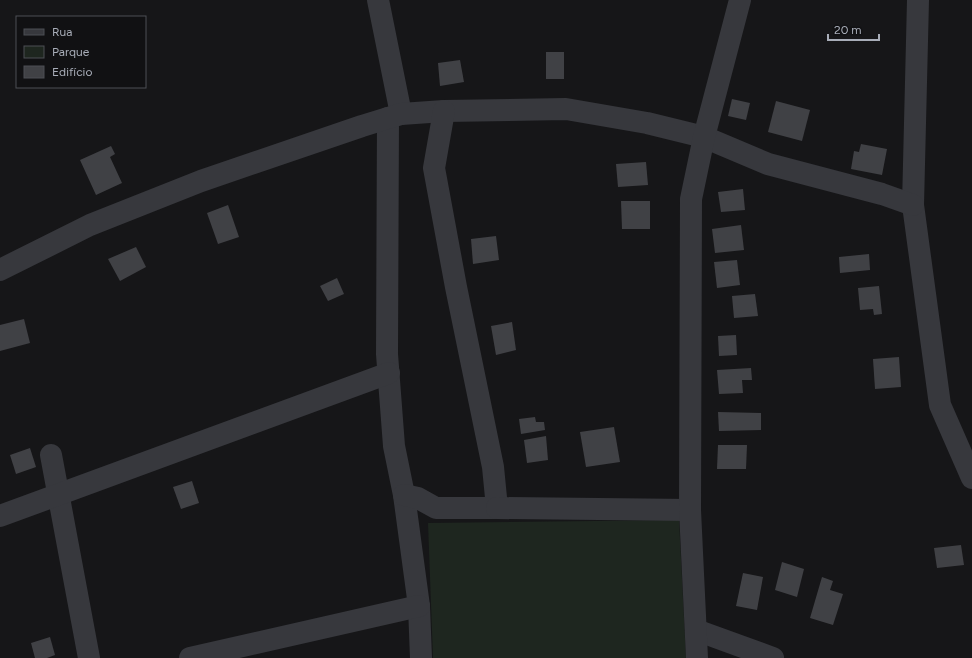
<svg xmlns="http://www.w3.org/2000/svg" width="972" height="658" font-family="Figtree,sans-serif">
<rect width="100%" height="100%" fill="#161618"/>
<polygon fill="#1e261f" points="679,520 686,658 433,658 428,523"/>
<g fill="#404145">
<rect x="546" y="52" width="18" height="27"/>
<polygon points="460,60 464,82 440,86 438,63"/>
<polygon points="732,99 750,103 746,120 728,116"/>
<polygon points="776,101 810,110 802,141 768,132"/>
<polygon points="861,144 887,149 882,175 851,169 854,151 859,152"/>
<polygon points="111,146 115,154 110,157 122,183 96,195 80,160"/>
<polygon points="646,162 648,185 618,187 616,164"/>
<polygon points="743,189 745,210 721,212 718,192"/>
<polygon points="621,201 650,201 650,229 622,229"/>
<polygon points="228,205 239,237 218,244 207,213"/>
<polygon points="741,225 744,250 715,253 712,229"/>
<polygon points="496,236 499,260 473,264 471,239"/>
<polygon points="136,247 146,267 120,281 108,259"/>
<polygon points="869,254 870,270 840,273 839,257"/>
<polygon points="737,260 740,285 717,288 714,262"/>
<polygon points="337,278 344,294 328,301 320,286"/>
<polygon points="879,286 882,314 874,315 873,309 860,310 858,288"/>
<polygon points="755,294 758,316 734,318 732,296"/>
<polygon points="24,319 30,343 0,351 0,325"/>
<polygon points="512,322 516,350 496,355 491,326"/>
<polygon points="736,335 737,355 719,356 718,336"/>
<polygon points="899,357 901,387 875,389 873,359"/>
<polygon points="751,368 752,380 742,380 743,393 719,394 717,370"/>
<polygon points="718,412 761,413 761,430 719,431"/>
<polygon points="535,417 536,422 544,422 545,430 521,434 519,419"/>
<polygon points="614,427 620,462 586,467 580,432"/>
<polygon points="546,436 548,460 527,463 524,440"/>
<polygon points="718,445 747,445 746,469 717,469"/>
<polygon points="30,448 36,467 16,474 10,455"/>
<polygon points="192,481 199,503 181,509 173,487"/>
<polygon points="961,545 964,565 937,568 934,548"/>
<polygon points="782,562 804,569 797,597 775,590"/>
<polygon points="743,573 763,577 757,610 736,606"/>
<polygon points="822,577 833,581 830,590 843,594 833,625 810,618"/>
<polygon points="50,637 55,655 47,658 35,658 31,643"/>
</g>
<g fill="none" stroke-linecap="round" stroke-linejoin="round">
<g stroke="#37383d" stroke-width="22">
<polyline points="378,0 401,114"/>
<polyline points="918,0 913,205 940,405 972,478"/>
<polyline points="388,118 387,354 394,446 404,495 419,606 421,658"/>
<polyline points="0,270 90,225 201,181 362,126 401,114 444,111 566,109 647,123 704,137 768,164 882,194 913,205"/>
<polyline points="51,455 89,658"/>
<polyline points="404,495 418,498 436,508 497,508 493,467 456,287 434,168 444,111"/>
<polyline points="497,508 690,510"/>
<polyline points="0,516 389,373"/>
<polyline points="696,630 773,658"/>
<polyline points="190,658 419,606"/>
<polyline points="697,658 690,510 691,199 704,137 740,0"/>
</g>
</g>
<rect x="16" y="16" width="130" height="72" fill="#111113" stroke="#4d4f55"/>
<rect x="24" y="29" width="20" height="6" fill="#37383d" stroke="#4d4f55"/>
<text x="52" y="36" font-size="12" fill="#a8adb8">Rua</text>
<rect x="24" y="46" width="20" height="12" fill="#1e261f" stroke="#4d4f55"/>
<text x="52" y="56" font-size="12" fill="#a8adb8">Parque</text>
<rect x="24" y="66" width="20" height="12" fill="#404145" stroke="#4d4f55"/>
<text x="52" y="76" font-size="12" fill="#a8adb8">Edifício</text>
<path d="M828 34v6h51v-6" fill="none" stroke="#a8adb8" stroke-width="2"/>
<text x="834" y="34" font-size="12" fill="#a8adb8" stroke="#111113" stroke-width="3" paint-order="stroke">20 m</text>
</svg>
